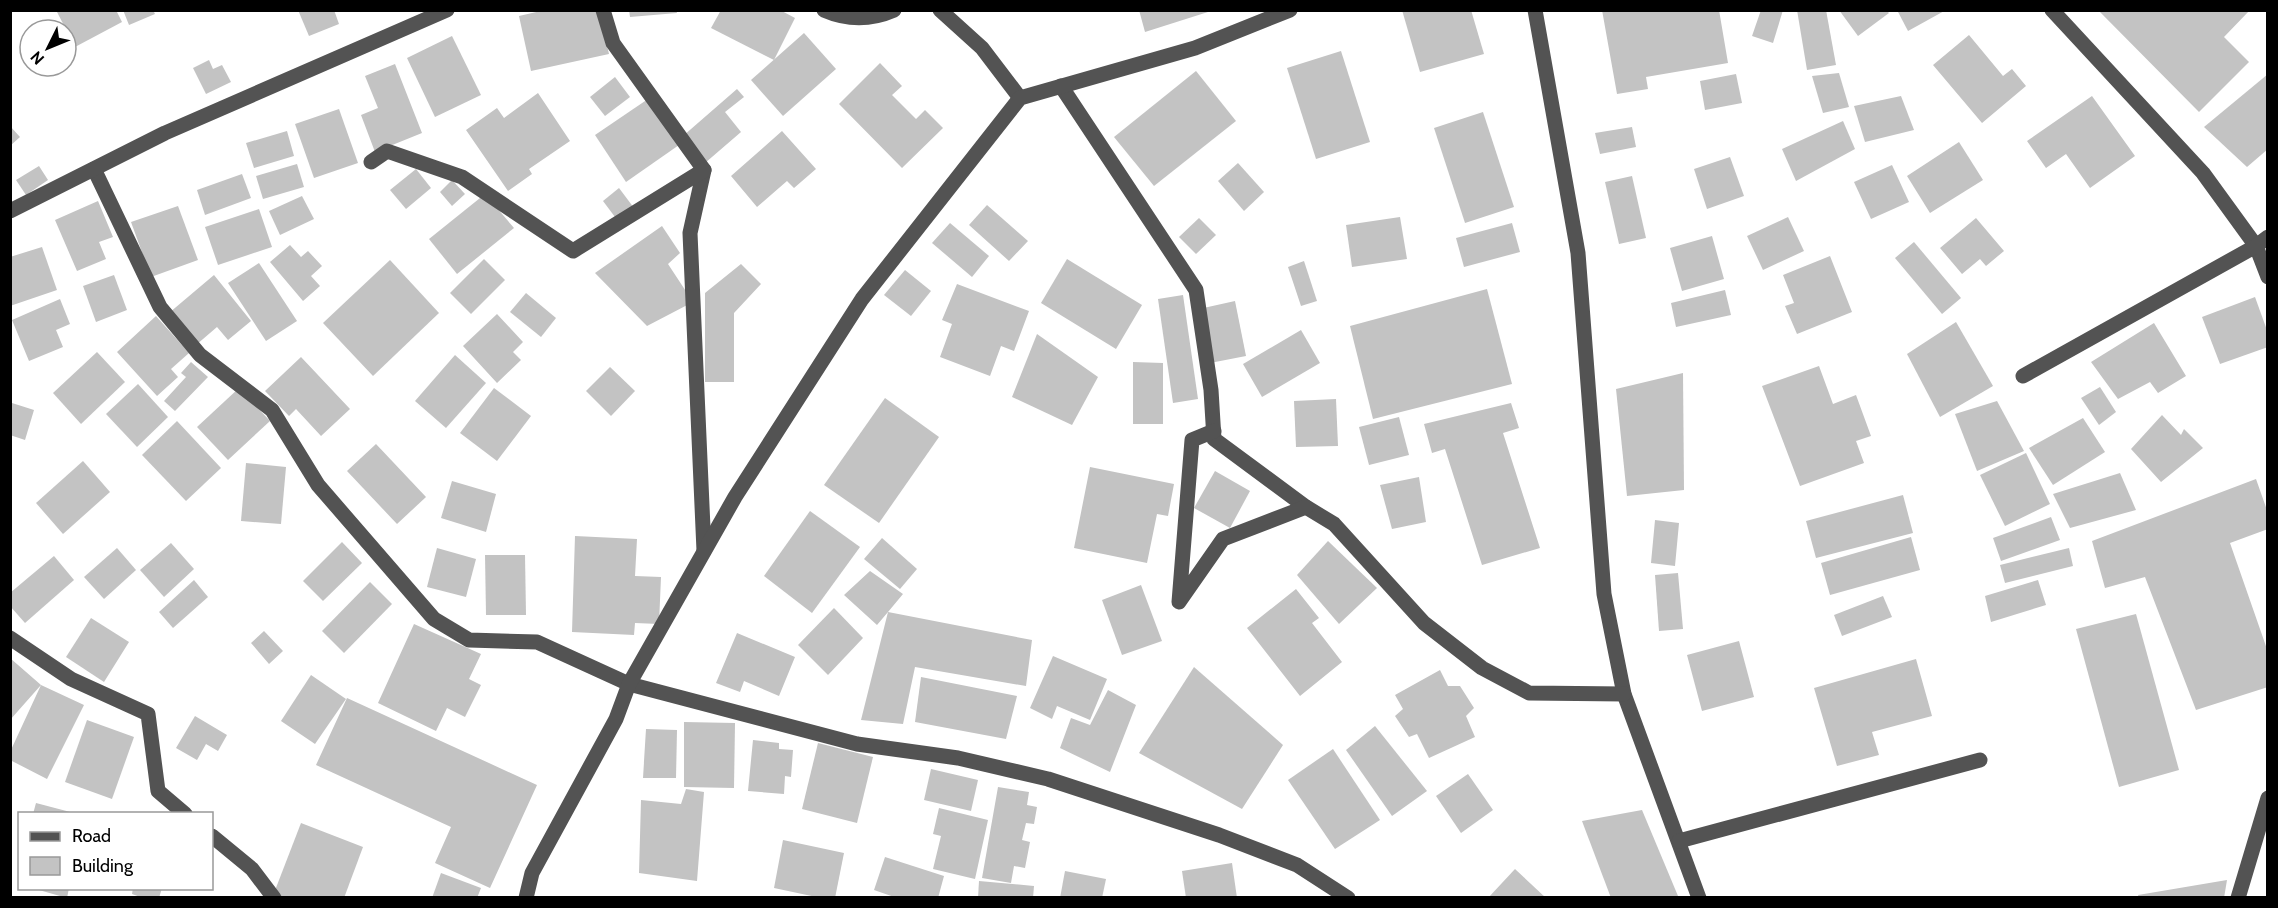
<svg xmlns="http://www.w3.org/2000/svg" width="2278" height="908" font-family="Cabin,sans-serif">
<rect width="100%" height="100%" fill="#fff"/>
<g fill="#c3c3c3">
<polygon points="56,10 116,10 122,22 75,47"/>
<polygon points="123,10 153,10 155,14 129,25"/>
<polygon points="298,10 334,10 339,24 309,36"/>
<polygon points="545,10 599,10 609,54 531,71 519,16"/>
<polygon points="629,10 676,10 677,13 630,17"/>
<polygon points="721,10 780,10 795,18 774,60 711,28"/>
<polygon points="1139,10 1207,10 1208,12 1145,32"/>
<polygon points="1402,10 1471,10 1484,54 1420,72"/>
<polygon points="1602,10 1719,10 1728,63 1646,77 1648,89 1617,94"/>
<polygon points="1761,10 1783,10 1773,43 1752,36"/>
<polygon points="1797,10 1826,10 1836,65 1807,70"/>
<polygon points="1839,10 1886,10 1889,13 1858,36"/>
<polygon points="1897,10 1946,10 1908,31"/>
<polygon points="2098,10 2250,10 2224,37 2249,62 2199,112"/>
<polygon points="804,33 836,69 783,116 751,80"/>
<polygon points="1969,35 2003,76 2012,69 2026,86 1982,123 1933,65"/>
<polygon points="452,36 481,95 435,117 407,58"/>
<polygon points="1341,51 1370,142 1316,159 1287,68"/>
<polygon points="209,60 213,69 222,65 231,82 206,94 193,68"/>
<polygon points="880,63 902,86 892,95 916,119 925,110 943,128 902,168 839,104"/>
<polygon points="395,64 422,133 375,152 361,115 378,108 365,76"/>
<polygon points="1196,71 1236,121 1154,186 1114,137"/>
<polygon points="1839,73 1849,107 1823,113 1812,76"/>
<polygon points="1736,74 1742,103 1705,110 1700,81"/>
<polygon points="2268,74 2268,149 2247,167 2204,127"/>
<polygon points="615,77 630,97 605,116 590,97"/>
<polygon points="737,89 744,97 725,112 741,132 705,163 683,136"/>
<polygon points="538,93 570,141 529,169 532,174 508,191 466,130 497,108 504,118"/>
<polygon points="1901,96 1914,130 1865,142 1854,106"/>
<polygon points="2092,96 2135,156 2090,188 2066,154 2046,168 2027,141"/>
<polygon points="648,99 679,145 626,182 595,135"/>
<polygon points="339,109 358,163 314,178 295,124"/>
<polygon points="1483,112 1514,207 1465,223 1434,128"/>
<polygon points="1843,121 1855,149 1796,181 1782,149"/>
<polygon points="10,126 20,137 10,146"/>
<polygon points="1632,127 1636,147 1600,154 1595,133"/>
<polygon points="287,131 294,156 254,168 246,143"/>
<polygon points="782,131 816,169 794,188 787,181 757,207 731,176"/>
<polygon points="1959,142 1983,180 1930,213 1907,176"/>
<polygon points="1730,157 1744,196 1707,209 1694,169"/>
<polygon points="1238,163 1264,192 1244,211 1218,181"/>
<polygon points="297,164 304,187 263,199 256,176"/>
<polygon points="1892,165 1909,202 1871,219 1854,182"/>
<polygon points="39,166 48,180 26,195 16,180"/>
<polygon points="416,169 431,188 406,209 390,190"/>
<polygon points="242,174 251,198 205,215 197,190"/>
<polygon points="1632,176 1646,238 1619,244 1605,182"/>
<polygon points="452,180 465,194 452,206 440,192"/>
<polygon points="619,188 634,208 618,221 603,201"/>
<polygon points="485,194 514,228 457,274 429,239"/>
<polygon points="302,196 314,219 280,235 269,211"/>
<polygon points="98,201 113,237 99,242 106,259 77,271 55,220"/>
<polygon points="987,205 1028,241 1009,261 969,225"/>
<polygon points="178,206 198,260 151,277 131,222"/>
<polygon points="259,209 272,247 218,265 205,227"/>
<polygon points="1400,217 1407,259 1352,267 1346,225"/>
<polygon points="1788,217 1804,251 1763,270 1747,236"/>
<polygon points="1199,218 1216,235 1196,254 1179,237"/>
<polygon points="1976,218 2004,251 1986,266 1980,259 1962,274 1940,248"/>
<polygon points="950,223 989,256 972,277 932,243"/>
<polygon points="1512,223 1520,252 1464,267 1456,238"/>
<polygon points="662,226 680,253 668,264 693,302 647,326 595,273"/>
<polygon points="1712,236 1724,279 1682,291 1670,248"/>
<polygon points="1914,242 1961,298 1942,314 1895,258"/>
<polygon points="290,245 301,257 308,251 322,266 311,276 320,286 303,301 270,262"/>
<polygon points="42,247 57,290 10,306 10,257"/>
<polygon points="1830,256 1852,312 1797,334 1785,306 1794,303 1783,275"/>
<polygon points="484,259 505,280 471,314 450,293"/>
<polygon points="1067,259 1142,305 1116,349 1041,303"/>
<polygon points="390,260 439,313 373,376 323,323"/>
<polygon points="1304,261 1317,301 1301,306 1288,267"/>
<polygon points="259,263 297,321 266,341 228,283"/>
<polygon points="741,264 761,284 734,313 734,382 705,382 705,293"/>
<polygon points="905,270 931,291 911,316 884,295"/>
<polygon points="114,275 127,310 96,322 83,286"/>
<polygon points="214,275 251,321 228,340 217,327 196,345 169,313"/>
<polygon points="957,284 1029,311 1014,351 1001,346 990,376 940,357 952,324 942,320"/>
<polygon points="1487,289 1512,384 1373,419 1350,326"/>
<polygon points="1725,290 1731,315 1676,327 1671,303"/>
<polygon points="526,293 556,318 541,337 510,312"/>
<polygon points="1183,295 1198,399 1173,403 1158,299"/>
<polygon points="2255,297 2268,333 2268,347 2220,364 2202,317"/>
<polygon points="60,299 70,324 56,330 63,347 29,361 12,320"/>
<polygon points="1235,301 1246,356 1210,363 1199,309"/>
<polygon points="497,314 523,342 513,352 521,360 497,383 463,346"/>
<polygon points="156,316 189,353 171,369 178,377 157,396 117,352"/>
<polygon points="1956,322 1993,386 1940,417 1907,354"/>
<polygon points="2154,323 2186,376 2158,393 2150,382 2118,399 2091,362"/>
<polygon points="1301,330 1320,363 1262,397 1243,364"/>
<polygon points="1037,334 1098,377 1072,425 1012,397"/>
<polygon points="97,352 125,382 81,424 53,393"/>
<polygon points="455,355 486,383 446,428 415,401"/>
<polygon points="301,357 350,409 321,436 296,409 289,416 265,391"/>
<polygon points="191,362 208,377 175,411 164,401 186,377 181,373"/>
<polygon points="1133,362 1163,363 1163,424 1133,424"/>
<polygon points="1819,366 1833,404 1856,395 1871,436 1856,441 1864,463 1800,486 1762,386"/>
<polygon points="610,367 635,391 611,416 586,391"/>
<polygon points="1683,373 1684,490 1627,496 1616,389"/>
<polygon points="138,384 168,417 137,447 106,414"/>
<polygon points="2100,387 2116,412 2099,425 2081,398"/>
<polygon points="239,388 270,421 228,460 197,427"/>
<polygon points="494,388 531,416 497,461 460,433"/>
<polygon points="885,398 939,437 879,523 824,485"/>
<polygon points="1336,399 1338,446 1296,447 1294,401"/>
<polygon points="1997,401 2024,451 1977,471 1955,414"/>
<polygon points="12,403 34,410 25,440 10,435"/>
<polygon points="1511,403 1519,428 1503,433 1540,548 1482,565 1445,449 1432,453 1424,424"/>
<polygon points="2162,415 2181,435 2184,429 2203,448 2161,482 2131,449"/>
<polygon points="1399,417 1409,455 1369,465 1359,427"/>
<polygon points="2083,418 2105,452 2053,485 2029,448"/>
<polygon points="177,421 221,468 186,501 142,455"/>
<polygon points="376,444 426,497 397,524 347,471"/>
<polygon points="2026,453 2050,504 2005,526 1980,475"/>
<polygon points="83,461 110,492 63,534 36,503"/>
<polygon points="246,463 286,467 281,524 241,521"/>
<polygon points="1090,467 1174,484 1168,516 1157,514 1147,563 1074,548"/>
<polygon points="1215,471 1250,491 1230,528 1194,508"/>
<polygon points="2120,473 2136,510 2070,528 2053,494"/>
<polygon points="1419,477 1426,522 1392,529 1380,485"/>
<polygon points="2256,479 2268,513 2268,529 2230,543 2268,652 2268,687 2196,710 2145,577 2105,588 2092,541"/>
<polygon points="452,481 496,494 486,532 441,518"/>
<polygon points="1903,495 1913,533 1816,558 1806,521"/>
<polygon points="810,511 860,547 812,613 764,576"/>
<polygon points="2051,517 2060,540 2001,561 1993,538"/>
<polygon points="1655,520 1679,523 1675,566 1651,563"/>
<polygon points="575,536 637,539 635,576 661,577 659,624 635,623 634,635 572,632"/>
<polygon points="1911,537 1920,570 1830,595 1821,563"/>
<polygon points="882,538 917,569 900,589 864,559"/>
<polygon points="1328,541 1377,588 1339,624 1297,575"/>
<polygon points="342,542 362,563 323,601 303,581"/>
<polygon points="171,543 194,569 164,597 140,570"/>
<polygon points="117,548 136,570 104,599 84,577"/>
<polygon points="437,548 476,559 466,597 427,587"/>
<polygon points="2069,548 2073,566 2005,583 2000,565"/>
<polygon points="485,555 525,555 526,615 486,615"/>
<polygon points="54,556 74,580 25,623 10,606 10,593"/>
<polygon points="870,571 903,594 888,612 1032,640 1026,686 915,667 903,724 861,720 888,612 877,625 844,595"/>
<polygon points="1678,573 1683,629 1659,631 1655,575"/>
<polygon points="194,580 208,597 173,628 159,612"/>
<polygon points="2038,580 2046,605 1991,622 1985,596"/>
<polygon points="370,582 392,604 344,653 322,631"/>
<polygon points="1141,585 1162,641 1122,655 1102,600"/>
<polygon points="1296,589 1319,618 1312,623 1342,662 1300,696 1247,628"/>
<polygon points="1883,596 1892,617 1842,636 1834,615"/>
<polygon points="834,608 863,638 828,675 798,645"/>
<polygon points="2136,614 2179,770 2119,787 2076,629"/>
<polygon points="91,618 129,642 104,682 66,657"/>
<polygon points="414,624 481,654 469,679 481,685 465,717 447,708 436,731 378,703"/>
<polygon points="264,631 283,651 269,664 251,643"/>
<polygon points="737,633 795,657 779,696 744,681 740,692 716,683"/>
<polygon points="1739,641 1754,697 1702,711 1687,655"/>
<polygon points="1053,656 1107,679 1090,720 1057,706 1052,719 1030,708"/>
<polygon points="10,658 41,685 84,705 47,779 10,760 10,752 41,685 10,720"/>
<polygon points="1916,659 1932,716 1872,732 1879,755 1837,766 1814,688"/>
<polygon points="1194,667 1283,745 1242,809 1139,753"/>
<polygon points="1440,670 1448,686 1460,686 1474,708 1466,716 1475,737 1429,758 1417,734 1409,737 1395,716 1403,709 1395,695"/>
<polygon points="311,675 346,699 315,744 281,721"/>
<polygon points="921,677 1017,696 1006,739 915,722"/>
<polygon points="1108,690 1136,705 1110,772 1060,748 1071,718 1090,725"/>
<polygon points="347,698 537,785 490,888 435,863 451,827 316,765"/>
<polygon points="195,716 227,735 218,751 206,744 197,760 176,748"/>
<polygon points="87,720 134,737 112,799 65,782"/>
<polygon points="684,722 735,723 734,788 684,787"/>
<polygon points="1375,726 1427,791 1392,816 1346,750"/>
<polygon points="646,729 677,730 676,778 643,778"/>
<polygon points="753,740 779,743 779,749 793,750 791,777 785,776 784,794 748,791"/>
<polygon points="818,743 873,757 857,823 802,809"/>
<polygon points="1333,749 1380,820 1335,849 1288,780"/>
<polygon points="931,769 978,780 971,811 924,800"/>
<polygon points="1468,774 1493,810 1461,833 1436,796"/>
<polygon points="998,787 1029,792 1027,805 1037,807 1034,824 1026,823 1022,840 1030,842 1025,868 1014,866 1011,883 982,878"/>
<polygon points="686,789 704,792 697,881 639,873 641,800 681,804"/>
<polygon points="36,803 74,813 74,814 33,814"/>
<polygon points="939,808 988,820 975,879 933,869 941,836 933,834"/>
<polygon points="1642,810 1678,896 1611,898 1582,821"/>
<polygon points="301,823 363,847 344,898 286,898 274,893"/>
<polygon points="783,840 844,853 835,898 821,898 774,888"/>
<polygon points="885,857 944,876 938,898 897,898 874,890"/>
<polygon points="1232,863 1237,898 1186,898 1182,871"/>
<polygon points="1515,869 1546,898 1488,898"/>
<polygon points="1065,871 1106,879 1102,898 1060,898"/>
<polygon points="441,873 481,888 477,898 432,898"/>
<polygon points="2227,880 2224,898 2139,898 2138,895"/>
<polygon points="979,881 1034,886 1033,898 978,898"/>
<polygon points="32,888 69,888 67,898"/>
<polygon points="133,888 162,888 159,898 143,898 132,894"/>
</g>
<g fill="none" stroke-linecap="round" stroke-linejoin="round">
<g stroke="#535353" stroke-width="15">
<polyline points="603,10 613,43 704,170 690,233 704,551"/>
<path d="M824,10C847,20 871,20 894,10"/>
<polyline points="940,10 982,48 1020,98"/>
<polyline points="1535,10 1578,253 1604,594 1624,694 1699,898"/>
<polyline points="2052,10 2203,173 2256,246 2268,277"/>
<polyline points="1061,86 1196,290 1211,390 1214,439 1306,507 1334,524 1424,623 1482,668 1529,693 1624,694"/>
<polyline points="371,162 387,151 462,177 573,251 704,170"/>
<polyline points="94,169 160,307 200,355 272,410 318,485 434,619 469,640 537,642 629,684 857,744 958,758 1048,779 1219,835 1297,865 1348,898"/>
<polyline points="10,211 165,133 447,10"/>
<polyline points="2023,376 2256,246 2268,237"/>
<polyline points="1214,431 1192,440 1179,602 1223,539 1306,507"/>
<polyline points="10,638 71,679 148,714 158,791 185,814"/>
<polyline points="212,836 252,869 274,898"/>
<polyline points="1679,841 1980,760"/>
<polyline points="526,898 532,873 616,719 629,684 735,497 862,299 1020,98 1195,48 1290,10"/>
<polyline points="2238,898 2268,798"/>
</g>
</g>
<rect width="2278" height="908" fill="none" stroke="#000000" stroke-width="24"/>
<rect x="18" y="812" width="195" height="78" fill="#ffffff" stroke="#999999" stroke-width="1.5"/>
<rect x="30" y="832" width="30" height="9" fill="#535353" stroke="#999999" stroke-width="1.5"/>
<text x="72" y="842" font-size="18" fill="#000000">Road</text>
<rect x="30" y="857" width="30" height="18" fill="#c3c3c3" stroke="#999999" stroke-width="1.5"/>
<text x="72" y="872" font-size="18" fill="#000000">Building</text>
<g transform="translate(48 48) rotate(227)"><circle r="28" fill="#ffffff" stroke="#999999" stroke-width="1.5"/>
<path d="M0-4.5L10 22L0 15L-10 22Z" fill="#000000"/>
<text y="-9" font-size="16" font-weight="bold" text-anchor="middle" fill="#000000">N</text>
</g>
</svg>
